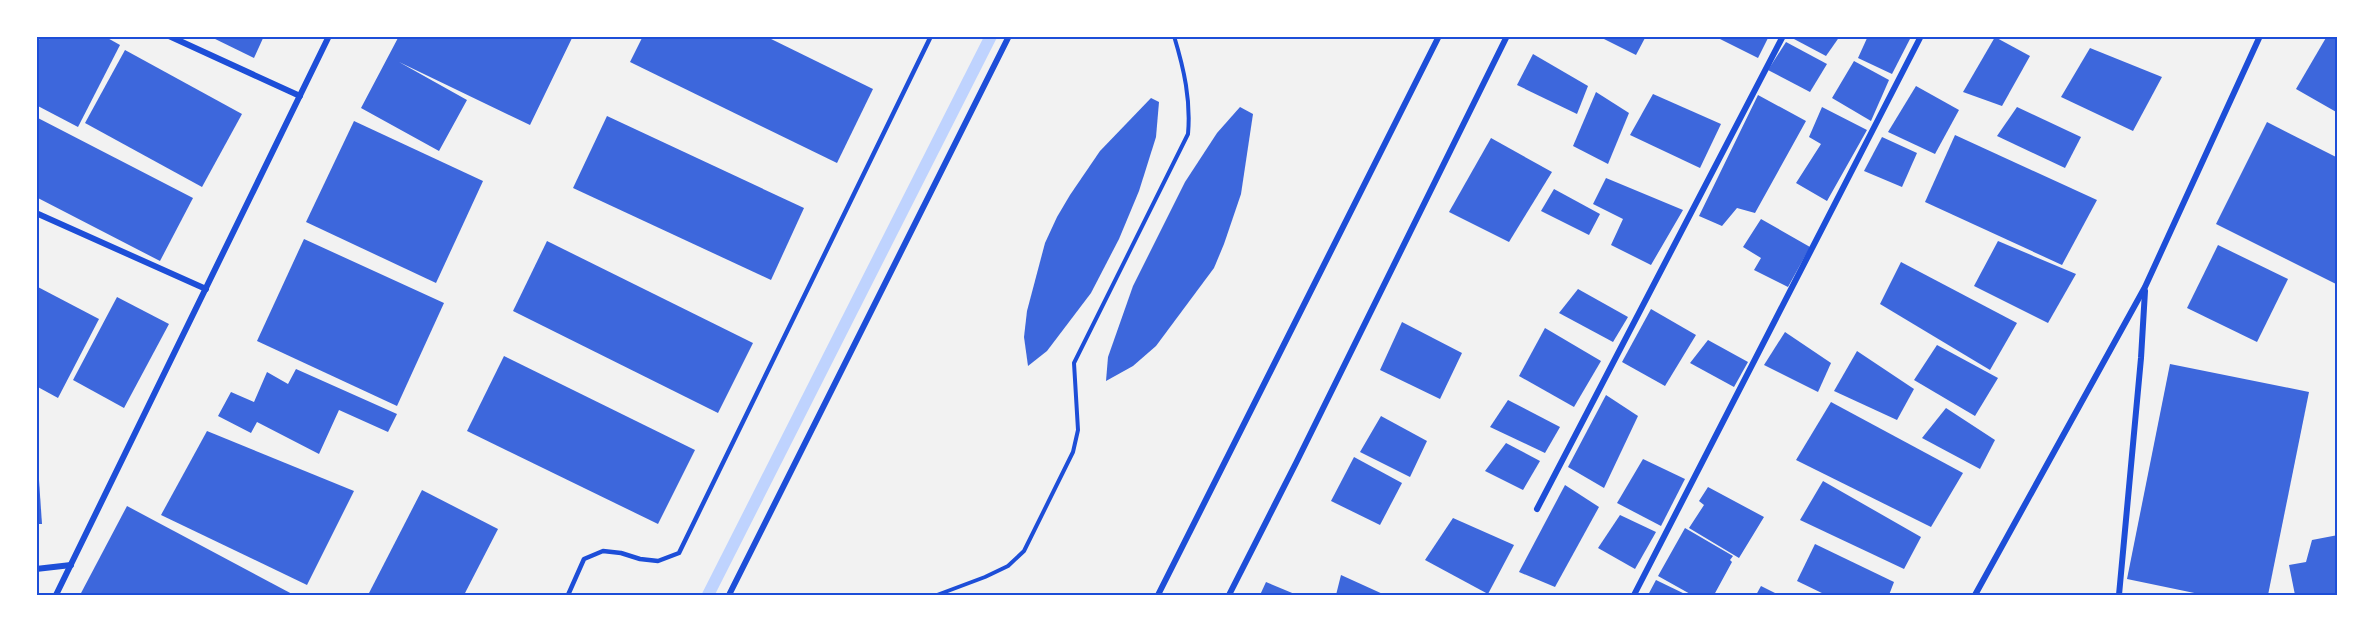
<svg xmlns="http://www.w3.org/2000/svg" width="2374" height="631" font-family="Lato,sans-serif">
<rect width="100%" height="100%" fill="#f2f2f2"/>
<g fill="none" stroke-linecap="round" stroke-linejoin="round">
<polyline stroke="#bfd3fe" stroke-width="12" points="708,595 991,36"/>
</g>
<g fill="#3d67dc">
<polygon points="41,36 104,36 120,45 78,127 36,105 36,46"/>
<polygon points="209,36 264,36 254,58"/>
<polygon points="399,36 573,36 530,125 399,62 467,100 439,151 361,108"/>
<polygon points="643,36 765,36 873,89 837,163 630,62"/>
<polygon points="1598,36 1646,36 1636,55"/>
<polygon points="1714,36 1769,36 1758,58"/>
<polygon points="1796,36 1840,36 1826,56 1794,39"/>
<polygon points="1868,36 1911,37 1892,74 1858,58"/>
<polygon points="2327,36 2338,36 2338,113 2296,89"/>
<polygon points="1995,37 2030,56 2002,106 1963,92"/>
<polygon points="1786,42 1827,64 1810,92 1768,70"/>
<polygon points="2090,48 2162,77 2133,131 2061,97"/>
<polygon points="125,50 242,114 202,187 85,123"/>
<polygon points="1533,54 1588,86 1577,114 1517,85"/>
<polygon points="1854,61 1889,80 1871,121 1832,98"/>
<polygon points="1916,86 1959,110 1935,154 1888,132"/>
<polygon points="1596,92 1629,113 1608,164 1573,146"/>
<polygon points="1653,94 1721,124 1700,168 1630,135"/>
<polygon points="1758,95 1806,121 1755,213 1737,208 1722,226 1699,216"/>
<polygon points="1151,98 1159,102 1156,137 1139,191 1119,239 1091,293 1047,351 1028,366 1024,337 1027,311 1045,243 1057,217 1070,195 1100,151"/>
<polygon points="1240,107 1253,114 1241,194 1224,244 1214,268 1156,346 1133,366 1106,381 1108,357 1133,286 1185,182 1217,133"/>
<polygon points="1822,107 1867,130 1827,201 1796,183 1821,144 1809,137"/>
<polygon points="2017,107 2081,137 2065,168 1997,136"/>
<polygon points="607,116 804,208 771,280 573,188"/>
<polygon points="36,117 193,198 160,261 36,197"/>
<polygon points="354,121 483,181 436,283 306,222"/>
<polygon points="2267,122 2338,158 2338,285 2216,224"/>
<polygon points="1955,135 2097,200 2062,265 1925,202"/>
<polygon points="1882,137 1917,153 1902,187 1864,171"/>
<polygon points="1491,138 1552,172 1509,242 1449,212"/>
<polygon points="1606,178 1683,210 1651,265 1611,245 1623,219 1593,204"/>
<polygon points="1554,189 1600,214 1589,235 1541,211"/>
<polygon points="1761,219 1810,247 1788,287 1754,270 1761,258 1743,247"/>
<polygon points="304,239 444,303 397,406 257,341"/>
<polygon points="547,241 753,343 718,413 513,311"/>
<polygon points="1998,241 2076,274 2048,323 1974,286"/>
<polygon points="2218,245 2288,279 2257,342 2187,308"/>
<polygon points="1901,262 2017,323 1990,370 1880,304"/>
<polygon points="36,286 99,319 58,398 36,386"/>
<polygon points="1578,289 1628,317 1613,342 1559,313"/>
<polygon points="117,297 169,324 124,408 73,380"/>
<polygon points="1651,309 1696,335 1665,386 1622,362"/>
<polygon points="1402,322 1462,353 1440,399 1380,370"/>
<polygon points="1545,328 1601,361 1574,407 1519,376"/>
<polygon points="1785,332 1831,363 1818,392 1764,365"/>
<polygon points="1708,340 1748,362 1734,387 1690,363"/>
<polygon points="1937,345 1998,378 1975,416 1914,380"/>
<polygon points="1857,351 1914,389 1897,420 1834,391"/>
<polygon points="504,356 695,450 658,524 467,431"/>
<polygon points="2170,364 2309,392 2268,595 2204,595 2127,579"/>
<polygon points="296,369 397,414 388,432 339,410 319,454 257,422 251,433 218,416 231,392 254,402 267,372 288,384"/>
<polygon points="1606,395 1638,416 1604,488 1568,467"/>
<polygon points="1508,400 1560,427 1545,453 1490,427"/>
<polygon points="1831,402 1963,473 1931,527 1796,460"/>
<polygon points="1946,408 1995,440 1980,469 1922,438"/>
<polygon points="1381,416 1427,441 1410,477 1360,452"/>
<polygon points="207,431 354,491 307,585 161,515"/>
<polygon points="1506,443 1540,461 1523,490 1485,471"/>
<polygon points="1354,457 1402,483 1380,525 1331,501"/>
<polygon points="1643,459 1685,479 1661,526 1617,503"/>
<polygon points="36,480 39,480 42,524 36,524"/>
<polygon points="1823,481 1921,537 1904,569 1800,520"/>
<polygon points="1565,485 1599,507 1555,587 1519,572"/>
<polygon points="1708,487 1764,517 1739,558 1689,528 1704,505 1699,501"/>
<polygon points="422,490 498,529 464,595 368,595"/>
<polygon points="127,506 294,595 80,595"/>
<polygon points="1620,515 1656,532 1635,569 1598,548"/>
<polygon points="1453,518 1514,545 1488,594 1425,560"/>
<polygon points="1685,528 1733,556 1730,560 1732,562 1714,595 1692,595 1658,576"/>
<polygon points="2338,535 2338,595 2295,595 2289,565 2306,562 2312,540"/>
<polygon points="1815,544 1894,582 1889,595 1826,595 1797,581"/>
<polygon points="1341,575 1385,595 1336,595"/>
<polygon points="1656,580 1687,595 1648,595"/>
<polygon points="1266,582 1297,595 1260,595"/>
<polygon points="1761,586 1779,595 1756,595"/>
</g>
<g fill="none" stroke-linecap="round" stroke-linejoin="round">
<path stroke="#1d4ed8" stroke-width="4" d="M937,595L985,577L1008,566L1024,551L1073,452L1078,430L1074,363L1188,134C1191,100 1184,69 1174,36"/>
<polyline stroke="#1d4ed8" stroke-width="4.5" points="568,595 584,559 603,551 621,553 640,559 658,561 679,553 931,36"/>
<g stroke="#1d4ed8" stroke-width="6">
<polyline points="169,36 300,96"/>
<polyline points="36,213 206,289"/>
<polyline points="1537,509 1783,36"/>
<polyline points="36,569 71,565"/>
<polyline points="56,595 329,36"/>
<polyline points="729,595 1009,36"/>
<polyline points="1158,595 1439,36"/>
<polyline points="1229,595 1296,463 1507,36"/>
<polyline points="1634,595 1921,36"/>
<polyline points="1975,595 2145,287 2260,36"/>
<polyline points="2119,595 2141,358 2145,291"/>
</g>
</g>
<rect width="2374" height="631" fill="none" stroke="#ffffff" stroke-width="75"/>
<rect x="38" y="38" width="2298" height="556" fill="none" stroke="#1d4ed8" stroke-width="2"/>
</svg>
